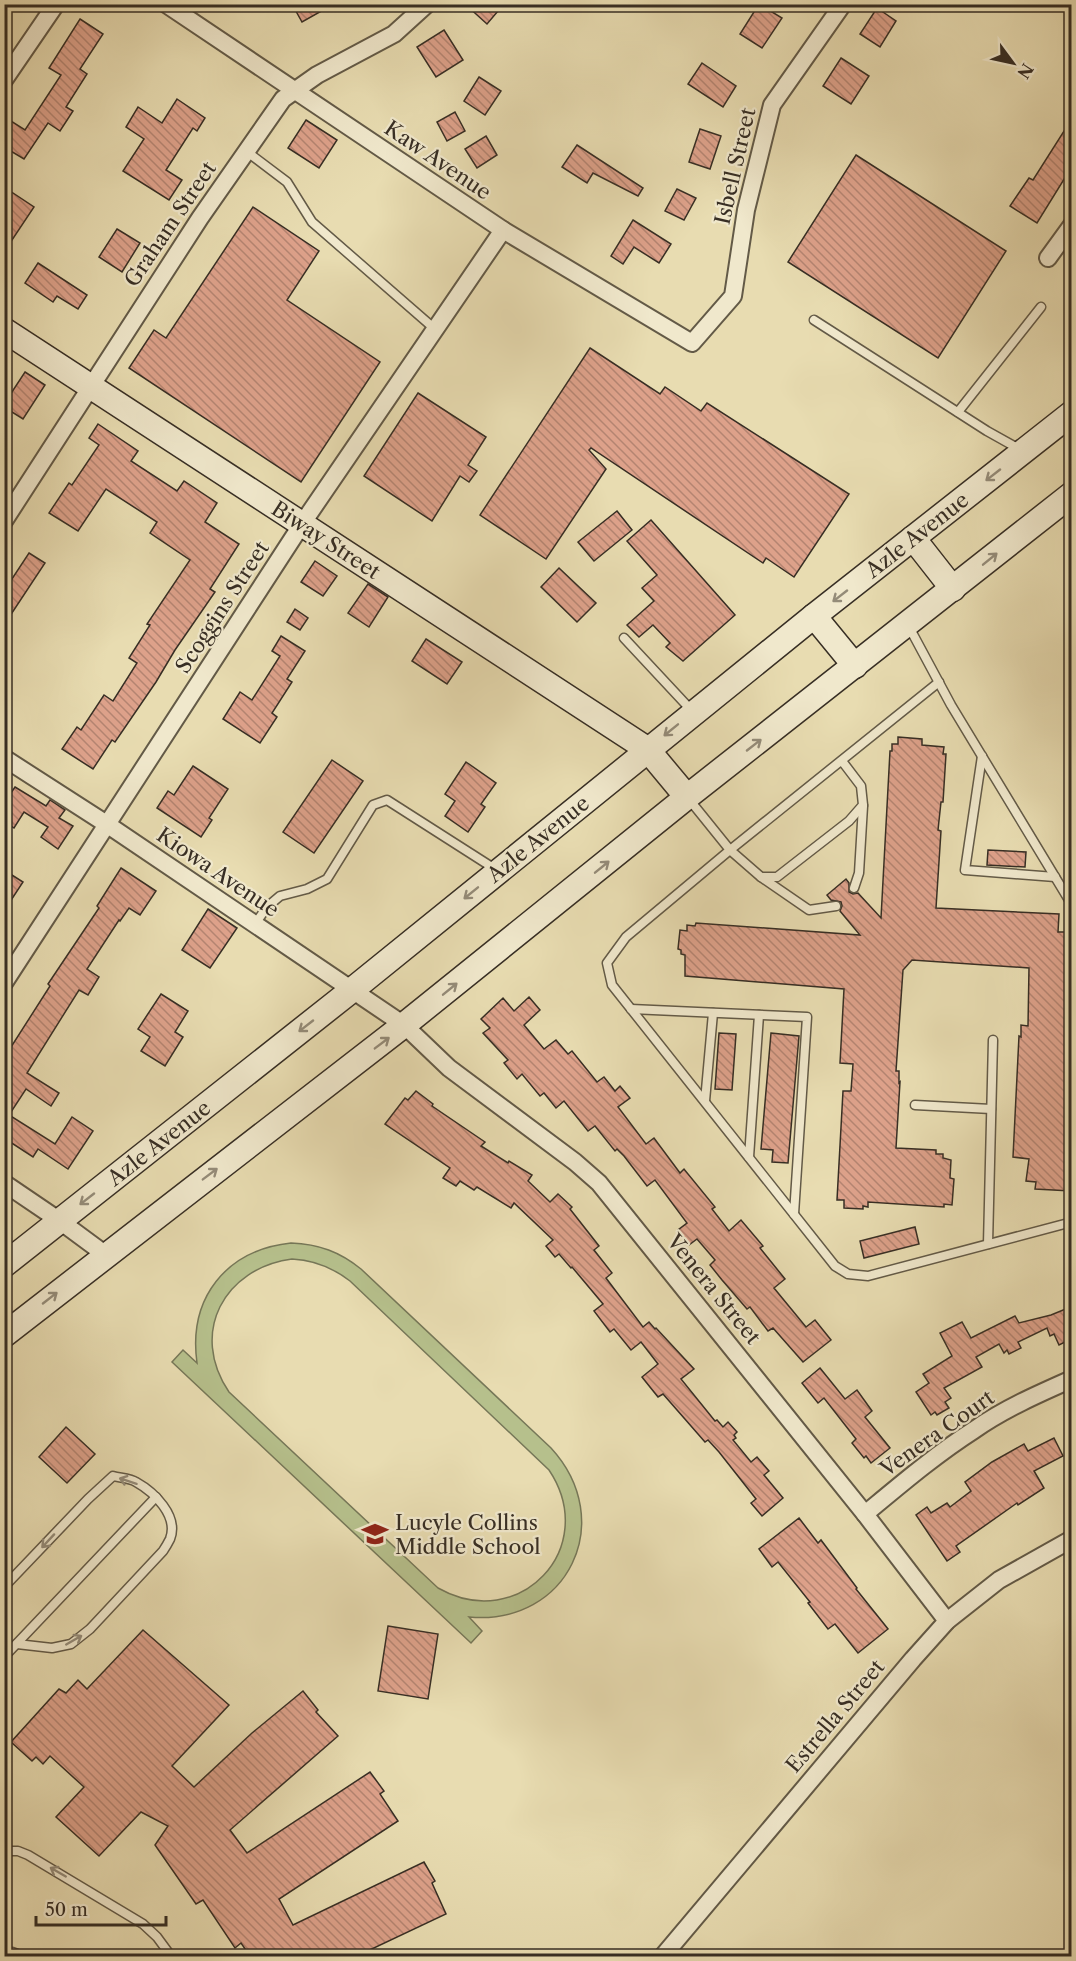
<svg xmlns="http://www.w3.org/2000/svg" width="1076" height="1961" font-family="'Libre Caslon Text',serif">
<defs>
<pattern id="building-back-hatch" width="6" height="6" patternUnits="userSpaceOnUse" patternTransform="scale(1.5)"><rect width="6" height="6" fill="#dda18a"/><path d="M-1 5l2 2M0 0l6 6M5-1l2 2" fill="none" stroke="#b48471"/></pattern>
</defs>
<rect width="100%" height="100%" fill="#e8dcb1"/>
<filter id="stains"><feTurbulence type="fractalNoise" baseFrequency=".00333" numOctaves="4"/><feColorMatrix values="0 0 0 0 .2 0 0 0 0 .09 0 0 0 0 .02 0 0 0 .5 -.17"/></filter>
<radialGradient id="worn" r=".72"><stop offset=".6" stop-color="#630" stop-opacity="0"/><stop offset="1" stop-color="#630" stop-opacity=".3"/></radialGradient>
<path fill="#b6c08c" stroke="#767758" stroke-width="1.5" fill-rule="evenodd" d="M291,1243C319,1244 340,1252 361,1269L551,1448C618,1521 568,1626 469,1617L482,1631L471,1643L172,1362L183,1350L197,1363C188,1298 226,1250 291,1243ZM292,1259C314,1260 332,1267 350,1281L549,1470C601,1548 519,1634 438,1588L229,1392C189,1333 224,1268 292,1259Z"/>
<g fill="url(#building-back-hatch)" stroke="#372e24" stroke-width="1.5">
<polygon points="292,4 334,4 302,22"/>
<polygon points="465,4 504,4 487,24"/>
<polygon points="759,4 782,18 762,48 740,34"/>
<polygon points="877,8 896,21 880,47 860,34"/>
<polygon points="80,19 103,34 80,69 87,74 66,107 73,111 60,131 48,123 24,159 4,147 4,131 11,121 25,130 61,75 49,68"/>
<polygon points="444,30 463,60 436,77 417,47"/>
<polygon points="841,58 869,76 851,104 823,86"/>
<polygon points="702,63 736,86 723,107 688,84"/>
<polygon points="479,77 501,91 485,115 464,101"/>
<polygon points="177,99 205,118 197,131 193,128 166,170 182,180 169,200 123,171 144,139 126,127 138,107 162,123"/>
<polygon points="455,112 465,131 447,141 437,122"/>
<polygon points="306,120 337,140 319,168 288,148"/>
<polygon points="1071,120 1071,168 1037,223 1010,206 1029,178 1033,180"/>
<polygon points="700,129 721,136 710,169 689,162"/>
<polygon points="486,136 497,155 477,168 465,149"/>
<polygon points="577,145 643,188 638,196 593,173 587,183 562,167"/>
<polygon points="856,155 1006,251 938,358 788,262"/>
<polygon points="4,187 34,207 4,252"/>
<polygon points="677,189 696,198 684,220 665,211"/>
<polygon points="253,207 319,251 287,300 380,362 301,482 129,368 154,330 166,338"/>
<polygon points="633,220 671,244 659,263 634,247 623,264 611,256"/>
<polygon points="117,229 140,243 122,272 99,257"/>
<polygon points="38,263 87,295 78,309 57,296 53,302 25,283"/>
<polygon points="590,348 660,394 665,387 701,411 707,403 849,494 794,577 766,558 763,563 591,448 589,450 606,469 546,559 480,515"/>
<polygon points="25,372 45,385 23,419 4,407 4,404"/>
<polygon points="418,393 486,437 468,465 477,471 469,482 460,476 432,521 364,476"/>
<polygon points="98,424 138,451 131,461 177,491 184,481 217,503 205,522 239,544 210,589 215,592 175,650 156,682 115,742 112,740 93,769 62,749 77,727 81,730 104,695 113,701 137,663 129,658 150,625 147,624 190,560 150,533 157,522 106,489 78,531 49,513 69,483 72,485 99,445 89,438"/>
<polygon points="617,511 632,530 594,561 578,542"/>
<polygon points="651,520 735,615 683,661 666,647 670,643 653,625 639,637 627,625 654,601 642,588 657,575 627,541"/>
<polygon points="29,553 45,563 4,625 4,591"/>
<polygon points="315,561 337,576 323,596 301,582"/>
<polygon points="559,568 596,603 577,622 541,587"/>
<polygon points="368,584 388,597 369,627 348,613"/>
<polygon points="295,609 308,618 300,630 287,622"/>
<polygon points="281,636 305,651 287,679 292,682 272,713 277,717 260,743 223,719 240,692 252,700 280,656 272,651"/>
<polygon points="426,639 462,662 447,684 412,661"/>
<polygon points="898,737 922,739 922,745 944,747 943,754 946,754 943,802 941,802 938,830 941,831 936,908 1059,914 1058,932 1071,932 1071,1191 1035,1189 1036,1182 1026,1181 1029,1159 1013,1157 1019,1036 1021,1037 1021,1025 1028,1026 1029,968 912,960 903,970 896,1071 899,1071 899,1083 900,1082 896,1148 936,1150 936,1154 943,1154 943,1158 951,1160 950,1178 954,1179 952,1205 944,1204 944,1207 868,1202 868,1207 863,1206 863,1209 844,1208 844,1200 837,1200 843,1091 851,1091 853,1064 840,1063 844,989 685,976 685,955 681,954 681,950 678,949 680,930 687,931 687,925 695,926 696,923 860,935 840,911 842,906 841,902 831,900 827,895 846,879 849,883 849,892 853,894 858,893 881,918 890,751 892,751 892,744 898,744"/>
<polygon points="332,760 363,781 314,853 283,832"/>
<polygon points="466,762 496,783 481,804 485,807 468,832 445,816 455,801 445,794"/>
<polygon points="193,766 228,789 209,818 212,820 201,837 157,808 168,791 174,795"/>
<polygon points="15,787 46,806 50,800 65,810 59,818 73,826 58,849 41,837 48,827 24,812 14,828 4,821 4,803"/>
<polygon points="988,850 1026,852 1025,867 987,865"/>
<polygon points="121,868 156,891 140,915 129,908 120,921 119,920 87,969 99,977 88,995 79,990 27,1073 59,1093 51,1106 26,1089 9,1115 55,1144 72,1117 93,1131 68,1169 38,1149 33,1157 4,1138 4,1058 50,986 48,984 99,908 97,906"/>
<polygon points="4,870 23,882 4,911"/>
<polygon points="208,909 237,928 210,968 182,950"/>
<polygon points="161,994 188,1011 175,1032 183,1037 165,1066 141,1051 150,1037 138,1029"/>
<polygon points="529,997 540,1010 524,1025 544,1049 556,1040 568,1054 572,1051 597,1082 604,1077 615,1091 620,1086 630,1098 618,1107 646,1144 654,1138 680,1173 684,1169 715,1207 712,1209 729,1231 741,1220 763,1246 760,1248 785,1279 774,1288 806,1327 815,1320 831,1340 803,1362 773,1328 768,1331 750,1307 747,1309 722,1280 710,1265 715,1260 697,1239 689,1245 678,1230 687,1223 655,1180 647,1186 624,1156 617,1149 615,1151 595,1126 588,1131 564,1101 556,1108 544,1093 540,1096 522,1074 517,1079 504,1063 508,1060 483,1033 490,1028 481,1019 503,998 514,1011"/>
<polygon points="719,1033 736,1034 732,1090 715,1089"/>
<polygon points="771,1033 799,1036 788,1163 772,1162 773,1150 761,1149"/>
<polygon points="416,1091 433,1104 432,1106 485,1142 481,1146 508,1163 509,1161 532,1175 528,1181 550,1202 558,1194 572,1207 570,1209 599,1246 594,1250 612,1273 606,1278 643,1327 649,1322 655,1329 656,1328 694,1369 681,1379 715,1421 717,1420 723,1427 728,1422 737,1432 734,1435 736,1438 733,1440 751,1462 757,1457 769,1471 764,1475 783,1498 762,1516 751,1503 756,1499 719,1452 708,1440 705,1442 663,1394 658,1397 642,1377 658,1364 641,1342 631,1350 614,1329 610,1332 594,1311 603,1304 572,1267 571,1268 559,1254 555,1257 546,1246 553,1240 514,1203 511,1208 477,1187 474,1190 460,1181 456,1186 443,1178 450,1168 385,1124 405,1098 408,1100"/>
<polygon points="915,1227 919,1244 864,1258 860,1241"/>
<polygon points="1068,1308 1071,1317 1071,1339 1059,1345 1054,1334 1050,1336 1047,1328 1018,1342 1021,1348 1009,1354 1007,1350 1004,1353 999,1344 976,1357 982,1367 944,1388 951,1398 945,1402 949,1408 937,1415 935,1412 931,1415 916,1392 929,1383 923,1374 952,1356 940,1333 962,1322 971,1338 1015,1316 1019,1323 1051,1315"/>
<polygon points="820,1368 845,1399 857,1390 872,1411 865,1417 890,1448 871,1463 866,1456 864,1458 852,1443 856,1439 824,1398 818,1403 802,1383"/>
<polygon points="66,1427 95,1454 67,1483 39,1457"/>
<polygon points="1054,1438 1063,1456 1034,1471 1044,1488 1018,1505 1017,1503 956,1546 960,1552 947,1561 916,1515 927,1507 931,1513 947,1503 950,1507 971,1491 965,1482 992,1462 1024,1444 1028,1451"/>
<polygon points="799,1518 818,1543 821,1540 857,1588 856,1589 888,1629 858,1653 835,1624 828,1629 808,1603 810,1602 778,1562 772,1567 759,1549"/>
<polygon points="388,1626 438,1634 428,1699 378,1691"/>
<polygon points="143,1630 229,1705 172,1766 194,1787 252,1733 303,1691 318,1710 316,1712 338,1736 230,1830 247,1853 370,1772 384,1791 380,1794 398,1821 279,1899 293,1925 424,1862 435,1881 432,1883 446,1914 357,1956 250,1956 241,1943 235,1948 203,1900 196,1904 155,1845 168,1826 141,1812 99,1856 56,1817 84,1787 50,1756 43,1764 36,1757 32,1761 11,1742 59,1689 66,1693 78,1680 87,1689"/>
</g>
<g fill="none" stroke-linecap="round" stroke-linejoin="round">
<g stroke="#635a47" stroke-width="11">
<g id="lane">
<polyline points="246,151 287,182 312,222 436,330"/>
<polyline points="814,320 987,431 1021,450"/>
<polyline points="958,412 1041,307"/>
<polyline points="908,625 951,705 1072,905"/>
<polyline points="624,638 693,712"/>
<polyline points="982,756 965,870 1055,877"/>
<polyline points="842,761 861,786 863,805 849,821 777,877 761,877 730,850 939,682"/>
<polyline points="688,798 730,850 626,937 607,963 612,985 835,1266 848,1274 868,1276 1072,1222"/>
<polyline points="761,877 809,910 836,906"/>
<polyline points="854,888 859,873 863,806"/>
<polyline points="255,924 267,907 280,896 307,889 327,879 373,805 387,800 495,869"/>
<polyline points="631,1009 807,1017 794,1214"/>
<polyline points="705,1101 713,1013"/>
<polyline points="915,1105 991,1109"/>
<polyline points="749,1157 759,1015"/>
<polyline points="988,1244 993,1040"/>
<path d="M4,1587L88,1499L113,1476C120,1478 130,1478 136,1482C154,1492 179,1516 170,1539C168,1543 165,1548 163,1551L90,1629L71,1644L52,1648L17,1644"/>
<polyline points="4,1657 156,1497"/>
<polyline points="4,1851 18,1851 28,1855 143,1924 157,1937 171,1956"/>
<polyline points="4,1954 12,1952 23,1956"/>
</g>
</g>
<g stroke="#635a47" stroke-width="20">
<g id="street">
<polyline points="166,4 503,230 692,343 733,296 746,210 772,105 843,4"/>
<polyline points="4,80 56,4"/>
<polyline points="1048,258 1072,225"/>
<polyline points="4,521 200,218 283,99 317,75 394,34 427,4"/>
<polyline points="4,758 108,825 404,1025 449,1068 575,1162 599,1183 865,1514 947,1621"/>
<polyline points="4,983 302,524 503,230"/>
<polyline points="4,1183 60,1221 106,1255"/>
<path d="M865,1514C900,1485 935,1455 974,1430C1004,1409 1038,1394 1072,1379"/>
<polyline points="663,1956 913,1659 947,1621 999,1580 1072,1539"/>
</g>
</g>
<g stroke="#372e24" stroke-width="27">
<g id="secondary">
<polyline points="4,330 647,749 687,797"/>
<polyline points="913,538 953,589"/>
<polyline points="814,616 855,666"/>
<polyline points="4,1265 352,990 814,616 1072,413"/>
<polyline points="4,1335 404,1025 687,797 1072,494"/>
</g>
</g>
<use href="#lane" stroke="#f0e8cc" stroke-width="8"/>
<use href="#street" stroke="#f0e8cc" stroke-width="16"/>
<use href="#secondary" stroke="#f0e8cc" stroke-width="24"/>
</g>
<defs><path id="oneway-shaft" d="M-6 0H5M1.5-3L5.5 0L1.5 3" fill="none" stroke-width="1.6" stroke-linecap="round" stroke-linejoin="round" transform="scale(1.5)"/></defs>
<g stroke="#948b78">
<use href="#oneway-shaft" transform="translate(993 475) rotate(142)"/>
<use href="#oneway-shaft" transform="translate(990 559) rotate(-39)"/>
<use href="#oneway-shaft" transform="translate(840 596) rotate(142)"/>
<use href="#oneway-shaft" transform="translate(671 730) rotate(141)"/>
<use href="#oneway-shaft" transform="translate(754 745) rotate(-38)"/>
<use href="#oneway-shaft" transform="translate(602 867) rotate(-39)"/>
<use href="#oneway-shaft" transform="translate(471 893) rotate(141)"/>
<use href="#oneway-shaft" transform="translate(450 989) rotate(-39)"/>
<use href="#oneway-shaft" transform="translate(306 1026) rotate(142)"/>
<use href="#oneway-shaft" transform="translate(382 1043) rotate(-37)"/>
<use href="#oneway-shaft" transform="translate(210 1174) rotate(-37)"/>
<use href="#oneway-shaft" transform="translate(87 1199) rotate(142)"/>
<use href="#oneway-shaft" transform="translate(50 1298) rotate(-38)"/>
<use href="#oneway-shaft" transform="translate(128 1481) rotate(-162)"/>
<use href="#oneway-shaft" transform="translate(48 1541) rotate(133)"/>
<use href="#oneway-shaft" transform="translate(74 1640) rotate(-30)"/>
<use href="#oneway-shaft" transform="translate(58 1872) rotate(-150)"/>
</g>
<defs>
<g id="school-bare" transform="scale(2.07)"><path d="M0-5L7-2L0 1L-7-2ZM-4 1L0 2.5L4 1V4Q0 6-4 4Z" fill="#8f2418" stroke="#f0e8cc" stroke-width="2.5" paint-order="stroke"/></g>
</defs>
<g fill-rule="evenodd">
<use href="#school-bare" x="375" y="1534"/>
</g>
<g text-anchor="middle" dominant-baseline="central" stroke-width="4.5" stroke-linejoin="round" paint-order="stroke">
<g font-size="21" fill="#372e24" stroke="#f0e8cc">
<text transform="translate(438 160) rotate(34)">Kaw Avenue</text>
<text transform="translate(735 166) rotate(-77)">Isbell Street</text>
<text transform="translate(170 224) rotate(-56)">Graham Street</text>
<text transform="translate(917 535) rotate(-38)">Azle Avenue</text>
<text transform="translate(326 540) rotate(33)">Biway Street</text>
<text transform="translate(222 607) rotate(-57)">Scoggins Street</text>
<text transform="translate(538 839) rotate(-39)">Azle Avenue</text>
<text transform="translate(218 872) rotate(34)">Kiowa Avenue</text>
<text transform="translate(159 1143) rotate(-38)">Azle Avenue</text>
<text transform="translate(714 1289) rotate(51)">Venera Street</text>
<text transform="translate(937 1433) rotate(-35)">Venera Court</text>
<text transform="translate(835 1716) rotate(-50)">Estrella Street</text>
</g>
<g font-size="21" fill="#372e24" stroke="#f0e8cc" text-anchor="start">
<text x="395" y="1522">Lucyle Collins<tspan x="395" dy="24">Middle School</tspan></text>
</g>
</g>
<rect width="1076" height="1961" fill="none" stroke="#e8dcb1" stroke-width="24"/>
<rect x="6" y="6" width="1064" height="1949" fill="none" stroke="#372e24" stroke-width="3"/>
<rect x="12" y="12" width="1052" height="1937" fill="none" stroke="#372e24" stroke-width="1.5"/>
<g transform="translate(1013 63) rotate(123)" stroke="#f0e8cc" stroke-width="4.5" paint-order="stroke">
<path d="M0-4.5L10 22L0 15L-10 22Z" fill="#372e24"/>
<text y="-9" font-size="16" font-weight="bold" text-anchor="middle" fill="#372e24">N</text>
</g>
<path d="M36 1916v9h130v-9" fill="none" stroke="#372e24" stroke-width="3"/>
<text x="45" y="1916" font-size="18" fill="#372e24" stroke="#f0e8cc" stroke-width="4.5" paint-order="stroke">50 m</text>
<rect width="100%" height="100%" filter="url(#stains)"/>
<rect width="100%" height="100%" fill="url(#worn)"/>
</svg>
